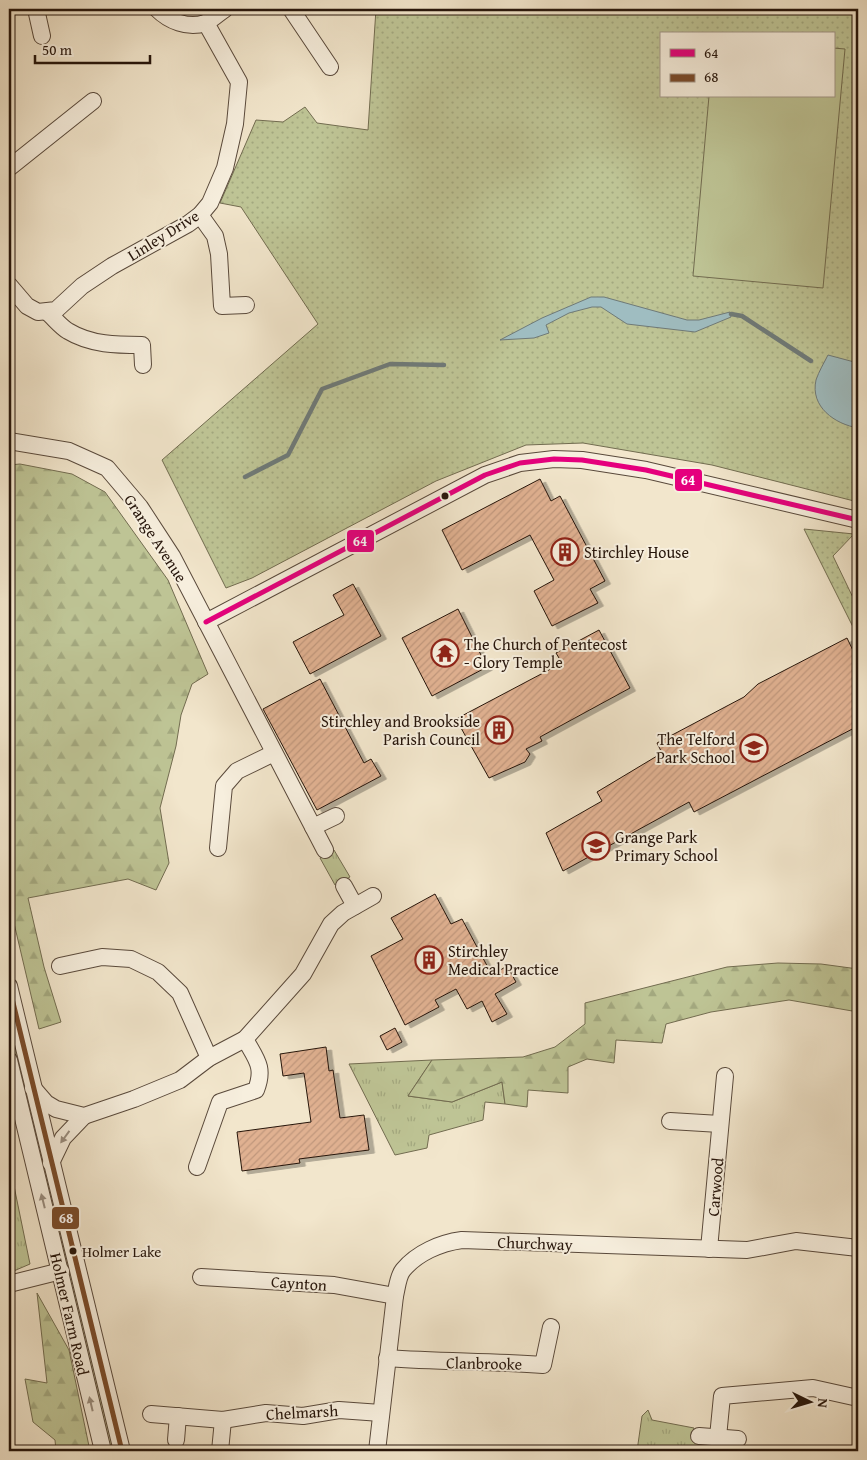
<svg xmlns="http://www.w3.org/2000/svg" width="867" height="1460" font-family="'Gentium Book Plus',serif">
<defs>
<pattern id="grass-tufts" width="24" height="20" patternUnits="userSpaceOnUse" patternTransform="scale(1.25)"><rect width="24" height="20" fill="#bec495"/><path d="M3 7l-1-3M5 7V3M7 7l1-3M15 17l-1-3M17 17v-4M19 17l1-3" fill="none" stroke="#a3a87f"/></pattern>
<pattern id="forest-firs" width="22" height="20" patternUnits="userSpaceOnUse" patternTransform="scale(1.25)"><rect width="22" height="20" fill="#bec495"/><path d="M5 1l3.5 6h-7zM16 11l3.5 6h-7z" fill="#a3a87f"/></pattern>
<pattern id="park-dots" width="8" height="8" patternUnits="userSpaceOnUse" patternTransform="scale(1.25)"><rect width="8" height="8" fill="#bec495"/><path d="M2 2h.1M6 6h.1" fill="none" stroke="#a3a87f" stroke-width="1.8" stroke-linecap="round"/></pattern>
<pattern id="building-hatch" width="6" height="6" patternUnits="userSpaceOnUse" patternTransform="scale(1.25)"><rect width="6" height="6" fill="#e0b191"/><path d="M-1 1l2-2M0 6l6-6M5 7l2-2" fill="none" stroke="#c0977c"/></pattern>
<filter id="shadow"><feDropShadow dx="5.5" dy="3" stdDeviation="0" flood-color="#0004"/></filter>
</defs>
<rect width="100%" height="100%" fill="#f2e6cc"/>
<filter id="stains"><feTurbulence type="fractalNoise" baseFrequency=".004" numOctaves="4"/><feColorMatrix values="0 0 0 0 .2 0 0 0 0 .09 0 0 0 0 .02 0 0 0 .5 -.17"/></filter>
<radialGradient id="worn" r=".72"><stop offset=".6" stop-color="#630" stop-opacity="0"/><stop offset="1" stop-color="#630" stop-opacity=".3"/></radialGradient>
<g fill="url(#grass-tufts)" stroke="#726c50">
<polygon points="334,850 350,877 335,885 320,858"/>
<polygon points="9,1007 114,1451 109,1451 9,1038"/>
<polygon points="432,1060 408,1096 452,1102 502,1082 505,1104 485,1102 483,1120 429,1135 427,1148 395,1155 349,1064"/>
<polygon points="14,1186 30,1264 9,1273 9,1188"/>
<polygon points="648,1410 652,1420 694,1428 693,1438 739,1443 739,1451 637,1451 642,1416"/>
</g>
<g fill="url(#forest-firs)" stroke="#726c50">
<polygon points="20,464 72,474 105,492 168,580 208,674 192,684 181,715 176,746 160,808 169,863 156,890 128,879 28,898 44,967 61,1022 39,1029 9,902 9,465"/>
<polygon points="778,963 821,964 858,969 858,1012 789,1000 711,1012 666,1024 662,1043 616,1040 614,1063 587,1059 568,1067 568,1093 528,1090 527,1107 505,1104 502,1082 452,1102 408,1096 432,1060 523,1057 555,1047 585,1024 585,1003 727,967"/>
<polygon points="37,1293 69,1350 90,1451 56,1451 55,1440 33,1422 25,1379 47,1383"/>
</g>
<g fill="url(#park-dots)" stroke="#726c50" fill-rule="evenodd">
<path d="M376,9H858V502L712,465L583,443L526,445L436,481L252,578L226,588L162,460L318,324L241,207L220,203L256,120L283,122L305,107L317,123L368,130ZM661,34H833V96H661Z"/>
<polygon points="804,529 854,534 833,556 858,608 858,637"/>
</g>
<polygon fill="#bec495" stroke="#726c50" points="833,48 845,49 823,288 693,276 709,96 833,96"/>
<g fill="#9fbdc1" stroke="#6f7a78">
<polygon points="591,297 604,297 687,320 699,320 730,312 731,317 695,332 627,324 601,307 592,307 569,313 546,325 549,333 534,338 500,340 542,318"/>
<path d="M828,355L858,363V428C835,424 810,407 816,380C819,371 824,363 828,355Z"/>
</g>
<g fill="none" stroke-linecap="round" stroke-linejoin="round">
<g stroke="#6f7a78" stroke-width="4.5">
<polyline points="731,314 742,316 811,361"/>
<polyline points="245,477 288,455 322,389 390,364 444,365"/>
</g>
</g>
<g fill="url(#building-hatch)" stroke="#26150b" filter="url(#shadow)">
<polygon points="540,479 551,501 560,496 605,581 590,589 598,603 552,626 534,591 554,580 530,535 462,570 442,530"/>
<polygon points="353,584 381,636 310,674 293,642 344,615 333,595"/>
<polygon points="458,609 487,667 432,696 402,638"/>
<polygon points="599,630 630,688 540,737 542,741 526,749 530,754 525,762 489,778 456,719 562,663 556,653"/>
<polygon points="847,638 858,661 858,726 694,812 689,802 563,871 546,833 602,801 597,792 662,753 657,743 744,697 758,684"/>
<polygon points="320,679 364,763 371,759 381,776 317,810 263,709"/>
<polygon points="435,894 451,924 462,919 492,975 507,966 516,982 495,994 507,1014 492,1022 482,1001 467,1009 456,989 435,1000 439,1007 405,1025 371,956 403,939 391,918"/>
<polygon points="395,1028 402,1042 387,1050 380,1036"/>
<polygon points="326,1047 329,1071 333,1070 340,1118 364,1115 369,1150 299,1159 300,1163 242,1171 237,1132 311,1122 304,1073 283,1076 280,1054"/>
</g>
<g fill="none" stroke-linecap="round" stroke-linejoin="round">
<g stroke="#59493b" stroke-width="18">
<g id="minor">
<polyline points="36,9 42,36"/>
<path d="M157,9C169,21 188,29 205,23C212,20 219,13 225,9"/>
<polyline points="291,9 330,67"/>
<polyline points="9,168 93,101"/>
<polyline points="200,215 215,236 219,254 222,306 246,305"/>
<polyline points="9,285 27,306 38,312 56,310 82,286 112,266 188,224 200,215 210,203 225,168 235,124 239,82 206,23"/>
<path d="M47,312C54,318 61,327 68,331C91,345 117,345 142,345L143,365"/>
<polyline points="9,441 69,451 107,468 140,507 172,556 325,850"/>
<polyline points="206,622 485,475 520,463 554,459 582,460 646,470 858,520"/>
<polyline points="313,827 336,816"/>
<polyline points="218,848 224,786 237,771 274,753"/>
<polyline points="344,886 355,906"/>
<polyline points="60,966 102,957 131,959 158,972 180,993 209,1058"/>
<polyline points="9,986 122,1451"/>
<polyline points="9,1060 103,1451"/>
<polyline points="33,1088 46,1103 56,1109 84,1116 134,1099 180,1080 209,1058 245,1039 303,974 331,924 343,913 373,896"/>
<polyline points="670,1121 720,1124"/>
<polyline points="51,1163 63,1138 84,1116"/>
<path d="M197,1167L220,1102L256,1090C265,1067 256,1059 245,1039"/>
<polyline points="709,1249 725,1076"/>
<polyline points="201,1277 334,1285 395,1296"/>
<polyline points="9,1284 61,1271"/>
<path d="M387,1358C439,1362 491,1361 543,1365L551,1327"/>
<polyline points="151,1414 223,1420 266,1413 303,1416 339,1410 381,1413"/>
<polyline points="699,1436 738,1439"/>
<polyline points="718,1437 722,1396 813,1388 858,1398"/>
<polyline points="176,1440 178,1416"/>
<polyline points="220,1451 223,1420"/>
<path d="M377,1451L395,1296C397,1288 398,1276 403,1270C417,1253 440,1243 462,1240L747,1250L796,1241L858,1248"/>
</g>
</g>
<use href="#minor" stroke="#f7efde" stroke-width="16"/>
<g stroke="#f7efde" stroke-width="9">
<polyline id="bus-1" points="206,622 485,475 520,463 554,459 582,460 646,470 858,520"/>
</g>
<g stroke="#f7efde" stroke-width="9">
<polyline id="bus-2" points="9,986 122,1451"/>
</g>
<use href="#bus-1" stroke="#e5007d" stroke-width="5"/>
<use href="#bus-2" stroke="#7a4b2a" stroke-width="5"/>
</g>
<defs><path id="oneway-solid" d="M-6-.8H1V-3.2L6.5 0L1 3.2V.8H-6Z" transform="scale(1.25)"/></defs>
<g fill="#998d7f">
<use href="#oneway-solid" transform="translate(65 1137) rotate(126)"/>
<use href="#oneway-solid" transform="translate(43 1201) rotate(-104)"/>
<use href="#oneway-solid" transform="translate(91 1404) rotate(-103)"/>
</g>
<defs>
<g id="building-ring" transform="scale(1.4375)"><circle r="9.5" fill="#f7efde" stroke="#8f2418" stroke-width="1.5"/><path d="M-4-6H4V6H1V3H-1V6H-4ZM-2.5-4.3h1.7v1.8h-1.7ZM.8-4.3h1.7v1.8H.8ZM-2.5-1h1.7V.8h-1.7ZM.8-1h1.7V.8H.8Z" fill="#8f2418"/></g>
<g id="temple-ring" transform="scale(1.4375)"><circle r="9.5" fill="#f7efde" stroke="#8f2418" stroke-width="1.5"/><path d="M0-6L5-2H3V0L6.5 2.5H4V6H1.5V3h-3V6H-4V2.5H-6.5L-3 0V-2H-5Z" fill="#8f2418"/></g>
<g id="school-ring" transform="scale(1.4375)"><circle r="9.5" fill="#f7efde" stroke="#8f2418" stroke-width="1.5"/><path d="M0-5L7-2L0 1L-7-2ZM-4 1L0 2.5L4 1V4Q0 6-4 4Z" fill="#8f2418"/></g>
</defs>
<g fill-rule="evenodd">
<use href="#building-ring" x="565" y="552"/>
<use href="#temple-ring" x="445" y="653"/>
<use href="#building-ring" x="499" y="730"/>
<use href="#school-ring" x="754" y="748"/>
<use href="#school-ring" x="596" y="846"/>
<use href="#building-ring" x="429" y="960"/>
</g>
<g fill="#26150b" stroke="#f7efde" stroke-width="2">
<circle cx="445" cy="496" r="4.5"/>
<circle cx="73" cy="1251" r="4.5"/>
</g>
<g text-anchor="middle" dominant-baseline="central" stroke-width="4" stroke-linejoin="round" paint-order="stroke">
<g font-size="15" fill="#26150b" stroke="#f7efde" text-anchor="start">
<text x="82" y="1251">Holmer Lake</text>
</g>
<g font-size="16" fill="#26150b" stroke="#f7efde">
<text transform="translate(163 235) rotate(-32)">Linley Drive</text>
<text transform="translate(156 538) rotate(57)">Grange Avenue</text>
<text transform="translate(715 1187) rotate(-85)">Carwood</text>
<text transform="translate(535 1243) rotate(2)">Churchway</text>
<text transform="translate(299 1283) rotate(4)">Caynton</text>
<text transform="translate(70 1314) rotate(77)">Holmer Farm Road</text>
<text transform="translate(484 1363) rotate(1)">Clanbrooke</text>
<text transform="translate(302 1412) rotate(-3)">Chelmarsh</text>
</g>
<g font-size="16" fill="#26150b" stroke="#f7efde" text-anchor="start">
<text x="584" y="552">Stirchley House</text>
<text x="464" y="644">The Church of Pentecost<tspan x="464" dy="18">- Glory Temple</tspan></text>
<text x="480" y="721" text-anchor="end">Stirchley and Brookside<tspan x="480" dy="18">Parish Council</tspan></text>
<text x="735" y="739" text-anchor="end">The Telford<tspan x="735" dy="18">Park School</tspan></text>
<text x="615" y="837">Grange Park<tspan x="615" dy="18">Primary School</tspan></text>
<text x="448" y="951">Stirchley<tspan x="448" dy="18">Medical Practice</tspan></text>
</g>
</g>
<g stroke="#f7efde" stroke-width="2">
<rect x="674" y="468" width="29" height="24" rx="5" fill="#e5007d"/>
<rect x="346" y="529" width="29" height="24" rx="5" fill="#e5007d"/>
<rect x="51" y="1206" width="29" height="24" rx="5" fill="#7a4b2a"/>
</g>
<g font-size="14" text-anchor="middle" font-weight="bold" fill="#fff">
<text x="688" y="485">64</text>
<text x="360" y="546">64</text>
<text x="66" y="1223">68</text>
</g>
<rect width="867" height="1460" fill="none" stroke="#f2e6cc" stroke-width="30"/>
<rect x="10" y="10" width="847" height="1440" fill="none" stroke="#26150b" stroke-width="2.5"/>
<rect x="15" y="15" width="837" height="1430" fill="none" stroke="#26150b"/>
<rect x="660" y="32" width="175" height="65" fill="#f7efde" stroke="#a3988a"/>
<rect x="670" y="49" width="25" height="8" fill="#e5007d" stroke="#a3988a"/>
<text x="704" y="58" font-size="15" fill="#26150b">64</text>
<rect x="670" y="74" width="25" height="8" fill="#7a4b2a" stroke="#a3988a"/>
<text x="704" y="82" font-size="15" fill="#26150b">68</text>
<g transform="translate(810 1402) rotate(95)" stroke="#f7efde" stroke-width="4" paint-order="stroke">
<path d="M0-4L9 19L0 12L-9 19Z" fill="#26150b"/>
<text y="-8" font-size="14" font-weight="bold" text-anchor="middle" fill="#26150b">N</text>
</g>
<path d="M35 55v8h115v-8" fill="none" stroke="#26150b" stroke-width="2.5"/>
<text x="42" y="55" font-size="15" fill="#26150b" stroke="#f7efde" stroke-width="4" paint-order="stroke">50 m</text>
<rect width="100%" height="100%" filter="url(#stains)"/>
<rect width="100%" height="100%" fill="url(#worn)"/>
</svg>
